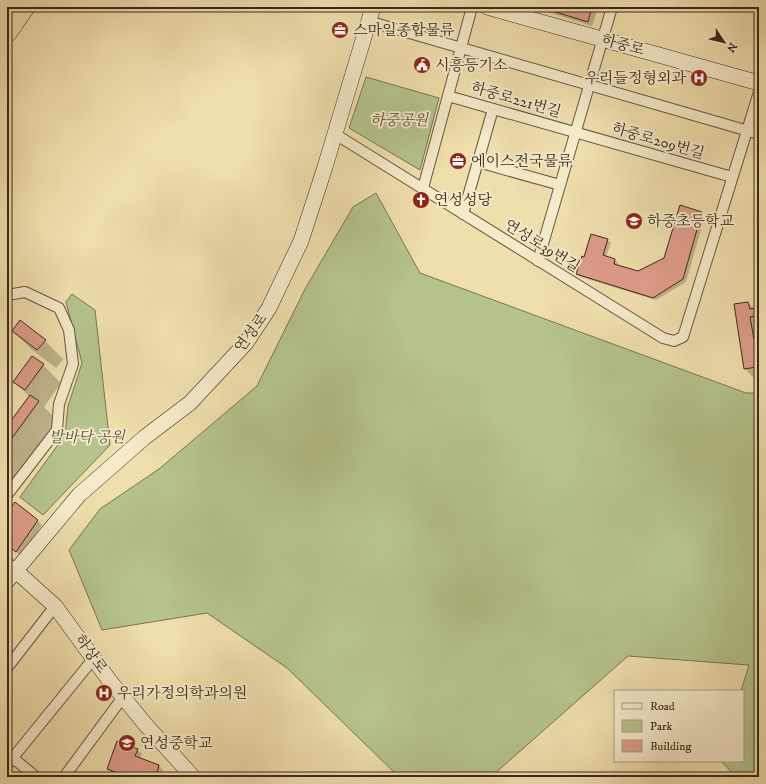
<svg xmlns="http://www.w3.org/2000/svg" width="766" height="784" font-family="'IM FELL DW Pica','Noto Serif KR',serif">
<rect width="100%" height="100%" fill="#efdfac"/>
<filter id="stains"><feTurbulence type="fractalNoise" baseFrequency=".005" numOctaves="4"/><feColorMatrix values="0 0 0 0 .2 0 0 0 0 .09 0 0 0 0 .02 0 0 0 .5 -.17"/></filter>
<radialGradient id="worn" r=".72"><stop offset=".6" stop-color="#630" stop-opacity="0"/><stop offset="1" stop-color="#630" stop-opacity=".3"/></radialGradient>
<g fill="#b5c38d" stroke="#777654">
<polygon points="366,77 439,98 420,170 349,128"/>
<polygon points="376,193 420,273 746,393 759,393 759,777 736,777 721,761 743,761 743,691 741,691 749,665 628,656 493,775 447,777 399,777 287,668 207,613 102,630 69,550 100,509 159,469 257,386 305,289 353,207"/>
<polygon points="72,294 95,310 110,445 43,515 20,497 65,435 68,406 82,363 66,302"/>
</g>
<g fill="#0003">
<polygon points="532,7 598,7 592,26"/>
<polygon points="702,213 705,216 686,282 656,300 581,277 577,274 585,258 607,240 611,243 606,257 615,260 618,263 617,266 638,272 665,259"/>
<polygon points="748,303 759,313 759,383 745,369"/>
<polygon points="13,331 45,341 63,359 56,368 31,349"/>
<polygon points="43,365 61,383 44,407 57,420 7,488 7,428 30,397 15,382"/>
<polygon points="15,504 42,525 21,556 7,545 7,514"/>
<polygon points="137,750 142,754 140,759 159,766 163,770 161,777 118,777 118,776 112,773 108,769"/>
</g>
<g fill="#de9c89" stroke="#39291c">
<polygon points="539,7 592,7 588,22"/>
<polygon points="680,205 702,212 683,279 653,298 576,274 582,256 584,257 591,234 608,239 603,255 615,259 614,264 638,271 664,258"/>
<polygon points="759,219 759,251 754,220"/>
<polygon points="748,302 750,309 756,308 757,316 750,317 754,339 759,338 759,348 754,349 757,367 744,369 734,304"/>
<polygon points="20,320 46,340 37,350 12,331"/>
<polygon points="32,356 44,364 25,390 13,382"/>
<polygon points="30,395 39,401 7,445 7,426"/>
<polygon points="15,502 38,520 16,552 7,545 7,513"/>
<polygon points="117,741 138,749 135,756 159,765 156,777 116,777 118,773 107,769"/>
</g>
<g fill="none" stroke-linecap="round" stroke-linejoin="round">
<g stroke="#665640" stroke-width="12">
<g id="street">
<polyline points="368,21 759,134"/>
<polyline points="448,96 732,177"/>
<polyline points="335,134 663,338 674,341 683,337 759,92"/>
<polyline points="478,162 560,185"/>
<polyline points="423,188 472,7"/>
<polyline points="463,214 493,109"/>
<polyline points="538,261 612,7"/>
<polyline points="7,295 25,292 59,308 69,330 73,364 59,404 57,430 7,495"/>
<polyline points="7,562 16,571"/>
<polyline points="7,668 55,606"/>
<polyline points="7,753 36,777"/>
<polyline points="7,765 94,658"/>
<polyline points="64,777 123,697"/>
</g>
</g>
<g stroke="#39291c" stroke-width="16">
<g id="secondary">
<polyline points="487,7 759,83"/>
<polyline points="16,571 55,606 109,680 145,724 193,777"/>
<polyline points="7,581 79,495 145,437 190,403 246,343 269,308 301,241 325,167 373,7"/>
</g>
</g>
<g stroke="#39291c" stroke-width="20">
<polyline id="highway" points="7,33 25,7"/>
</g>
<use href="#street" stroke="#f5eac9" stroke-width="10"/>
<use href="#secondary" stroke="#f5eac9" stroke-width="15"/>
<use href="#highway" stroke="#efdfac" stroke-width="19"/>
</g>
<defs>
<g id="office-disc" transform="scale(0.9)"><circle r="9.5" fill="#8f2418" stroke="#f5eac9"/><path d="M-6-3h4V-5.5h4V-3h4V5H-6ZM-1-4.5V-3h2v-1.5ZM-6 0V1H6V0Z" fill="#fff"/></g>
<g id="civic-disc" transform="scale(0.9)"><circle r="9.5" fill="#8f2418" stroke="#f5eac9"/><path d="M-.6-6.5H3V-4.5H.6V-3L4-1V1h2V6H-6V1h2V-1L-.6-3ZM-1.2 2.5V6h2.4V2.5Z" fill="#fff"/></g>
<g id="hospital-disc" transform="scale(0.9)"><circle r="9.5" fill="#8f2418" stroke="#f5eac9"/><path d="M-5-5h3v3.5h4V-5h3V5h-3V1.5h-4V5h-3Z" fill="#fff"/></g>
<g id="church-disc" transform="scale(0.9)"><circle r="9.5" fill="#8f2418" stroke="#f5eac9"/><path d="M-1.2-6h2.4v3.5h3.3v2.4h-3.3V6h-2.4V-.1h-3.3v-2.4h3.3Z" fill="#fff"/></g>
<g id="school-disc" transform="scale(0.9)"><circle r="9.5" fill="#8f2418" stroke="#f5eac9"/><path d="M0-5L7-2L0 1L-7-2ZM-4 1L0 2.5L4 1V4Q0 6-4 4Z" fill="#fff"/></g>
</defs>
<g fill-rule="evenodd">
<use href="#office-disc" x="340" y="30"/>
<use href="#civic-disc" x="422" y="65"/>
<use href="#hospital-disc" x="699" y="78"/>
<use href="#office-disc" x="458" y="161"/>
<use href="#church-disc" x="421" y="200"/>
<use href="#school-disc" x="634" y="221"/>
<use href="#hospital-disc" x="104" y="693"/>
<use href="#school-disc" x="127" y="743"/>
</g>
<g text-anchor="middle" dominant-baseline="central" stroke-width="4" stroke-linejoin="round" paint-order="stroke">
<g font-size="15" fill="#39291c" stroke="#f5eac9" text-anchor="start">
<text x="353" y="30">스마일종합물류</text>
<text x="435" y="65">시흥등기소</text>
<text x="686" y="78" text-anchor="end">우리들정형외과</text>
<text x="471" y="161">에이스전국물류</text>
<text x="434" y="200">연성성당</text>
<text x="647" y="221">하중초등학교</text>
<text x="117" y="693">우리가정의학과의원</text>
<text x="140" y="743">연성중학교</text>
</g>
<g font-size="15" fill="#39291c" stroke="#f5eac9">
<text transform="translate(623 45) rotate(15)">하중로</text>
<text transform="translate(516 100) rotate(16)">하중로221번길</text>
<text transform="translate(658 141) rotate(16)">하중로209번길</text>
<text transform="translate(542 246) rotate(32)">연성로39번길</text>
<text transform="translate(251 333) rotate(-54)">연성로</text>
<text transform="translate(91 654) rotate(54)">하상로</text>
</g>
<g font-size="15" font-style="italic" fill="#585038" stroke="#f5eac9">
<text x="399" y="120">하중공원</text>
<text x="87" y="437">발바닥 공원</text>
</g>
</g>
<rect width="766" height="784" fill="none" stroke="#efdfac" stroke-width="24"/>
<rect x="8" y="8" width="750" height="768" fill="none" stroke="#39291c" stroke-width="2"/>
<rect x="12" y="12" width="742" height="760" fill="none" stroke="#39291c"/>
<rect x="614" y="690" width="130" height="72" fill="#f5eac9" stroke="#aa9d84"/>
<rect x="622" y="703" width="20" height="6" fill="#f5eac9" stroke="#aa9d84"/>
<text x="650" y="710" font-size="12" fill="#39291c">Road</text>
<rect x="622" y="720" width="20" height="12" fill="#b5c38d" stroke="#aa9d84"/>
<text x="650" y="730" font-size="12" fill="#39291c">Park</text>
<rect x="622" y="740" width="20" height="12" fill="#de9c89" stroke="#aa9d84"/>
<text x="650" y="750" font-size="12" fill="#39291c">Building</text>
<g transform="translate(724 42) rotate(125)" stroke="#f5eac9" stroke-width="3" paint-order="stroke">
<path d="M0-3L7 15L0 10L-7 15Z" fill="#39291c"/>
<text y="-6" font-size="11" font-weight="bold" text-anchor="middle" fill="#39291c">N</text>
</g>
<rect width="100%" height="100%" filter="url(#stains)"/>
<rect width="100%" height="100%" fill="url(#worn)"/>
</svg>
